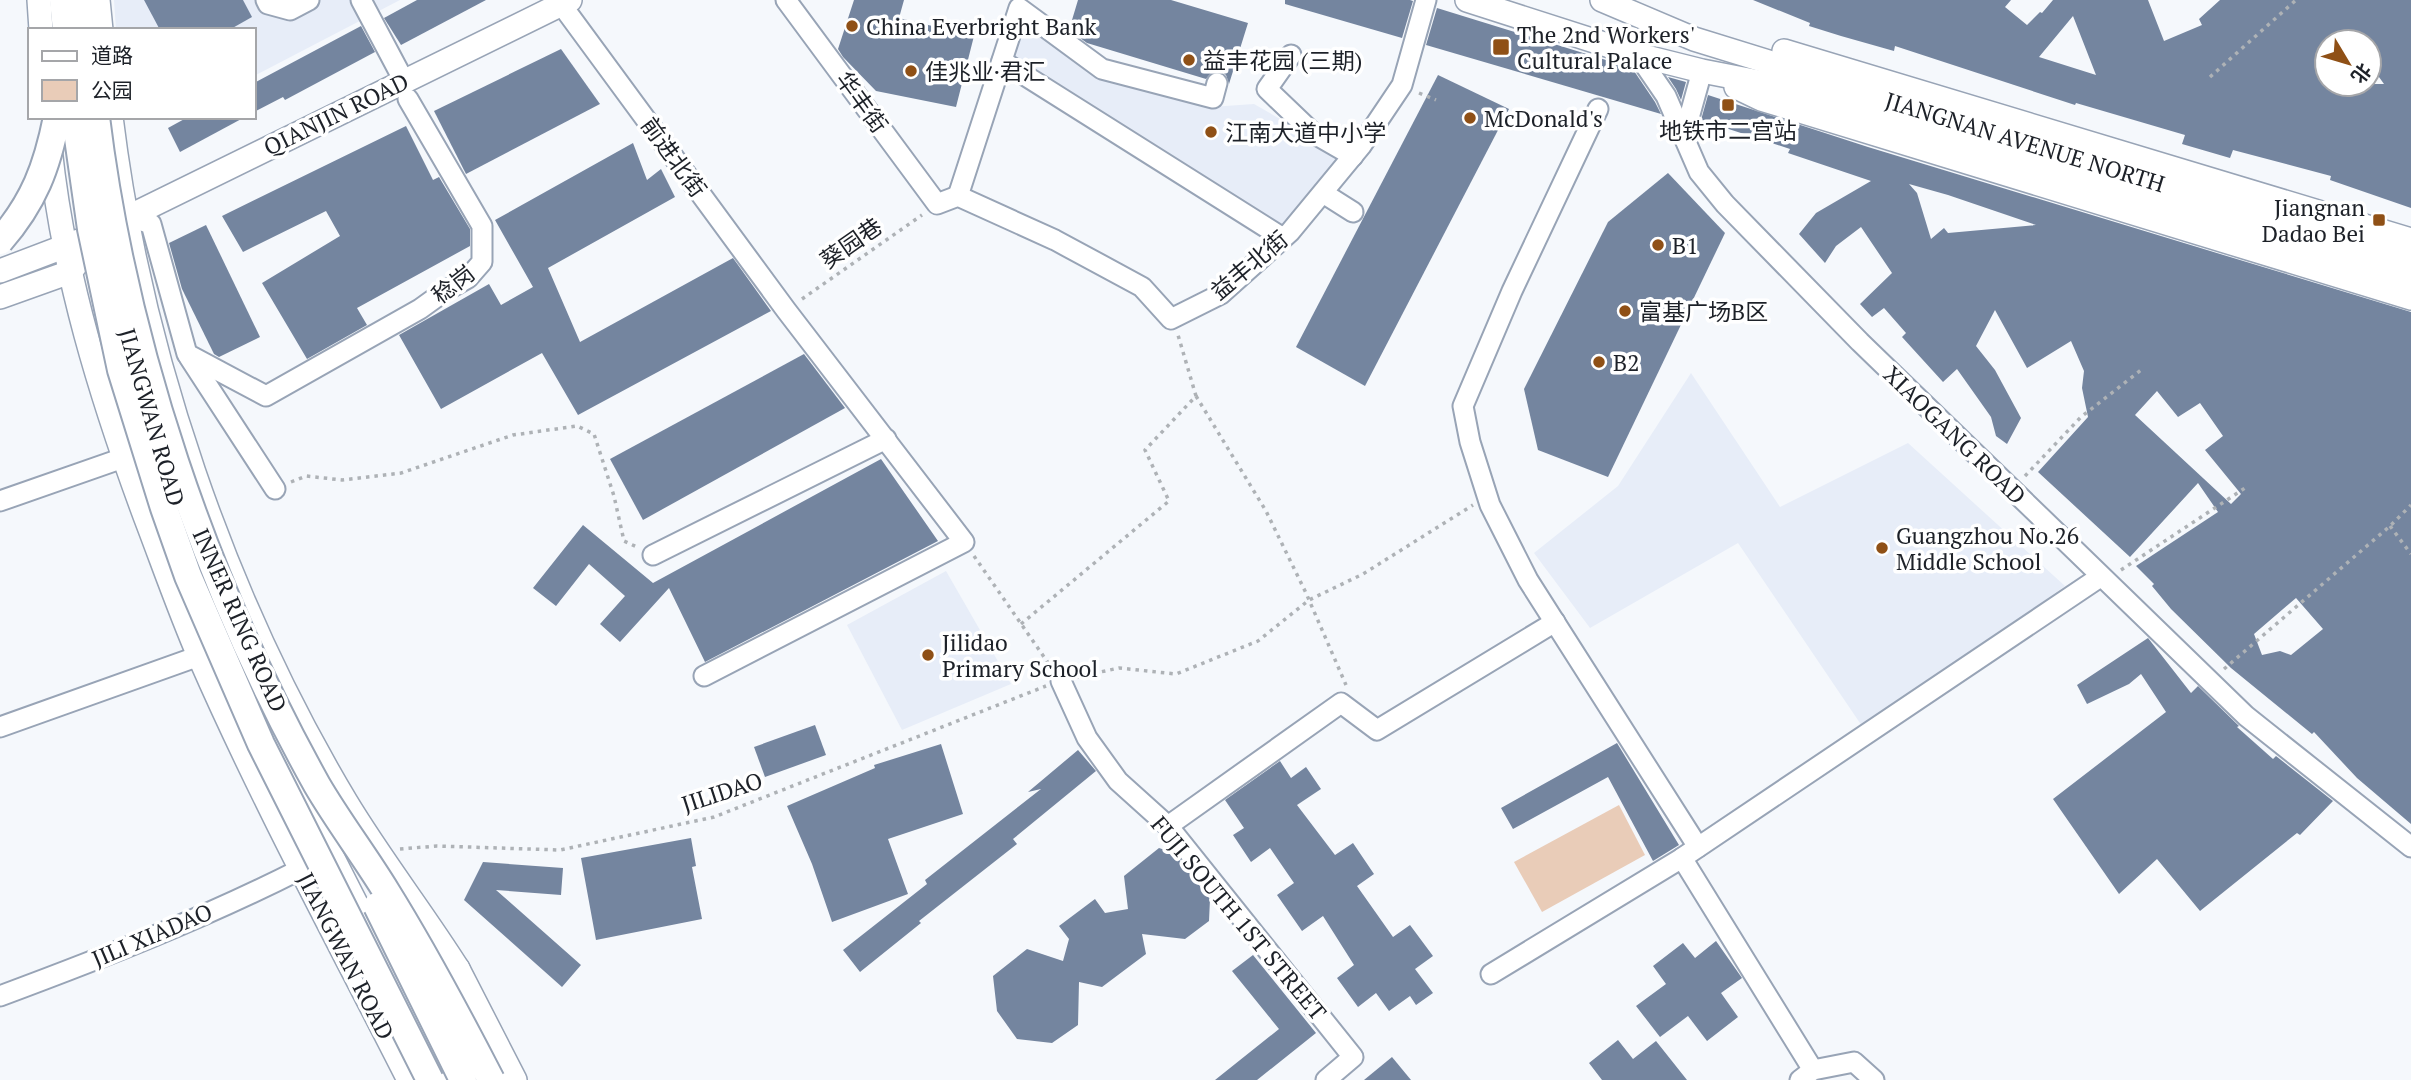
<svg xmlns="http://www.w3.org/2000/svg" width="2411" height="1080" font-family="'PT Serif','Noto Sans SC',serif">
<rect width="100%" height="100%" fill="#f5f8fc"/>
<g fill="#e7edf8">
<polygon points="114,0 400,0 254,76 254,30 116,30"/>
<polygon points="1020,11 1101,70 1211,107 1254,104 1348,158 1282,234 1005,60"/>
<polygon points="1691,373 1780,507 1908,443 2065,586 1864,729 1738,543 1590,628 1534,553 1618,486"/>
<polygon points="946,571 1011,684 902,730 847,625"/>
</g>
<polygon fill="#e9ccb8" points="1619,805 1645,855 1542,912 1514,862"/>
<g fill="#74859f" fill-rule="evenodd">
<polygon points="144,0 243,0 252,17 229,30 160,30"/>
<polygon points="417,0 486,0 401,45 384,18"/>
<polygon points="854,0 904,0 899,18 974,36 956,107 876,91 843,57 838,49"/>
<polygon points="1078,0 1171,0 1248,23 1229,84 1226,75 1221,71 1213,71 1206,79 1087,43 1069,30"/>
<polygon points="1285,0 1410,0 1413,1 1402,38 1285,4"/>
<path d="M1753,0H2011L2005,7L2027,25L2040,12L2042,13L2053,0H2148L2164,41L2202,25L2199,19L2220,0H2411V208L2330,180L2331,176L2233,150L2230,158L2182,144L2185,135L2076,103L2075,105L1895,46L1894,51L1841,36L1809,26L1810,23ZM2073,16L2096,75L2039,57ZM2327,42H2369V63L2384,84H2327Z"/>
<polygon points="1437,8 1632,68 1655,102 1661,114 1426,45"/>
<polygon points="361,26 375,52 285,100 283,97 254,112 254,83"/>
<polygon points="561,49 600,104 466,174 434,111"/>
<polygon points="1438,75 1509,109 1365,386 1296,347"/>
<polygon points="1668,77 1686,82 1681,100 1676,89"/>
<path d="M1708,95L1868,147L2411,312V824L2357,778L2314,732L2312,734L2231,668L2171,609L2152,586L2154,584L2136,566L2218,512L2198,483L2130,557L2038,472L2088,417L2082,388L2084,371L2071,341L2027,368L1995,310L1976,346L1995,370L2021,418L2007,444L1996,436L1991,417L1957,369L1943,382L1902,337L1906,333L1884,308L1872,317L1860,304L1892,273L1861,227L1836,246L1825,263L1799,234L1816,213L1871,181L1788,153L1790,149L1701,120ZM1909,184L1948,195L2036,225L1948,233L1944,228L1931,239L1917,193ZM2157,391L2178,417L2200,403L2223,436L2205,450L2241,494L2231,504L2135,415ZM2296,598L2323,629L2291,655L2280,651L2262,655L2254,634Z"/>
<polygon points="188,117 245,117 180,152 168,128"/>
<polygon points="406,126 433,180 439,177 470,229 470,246 357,308 367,325 307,359 262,283 340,236 326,211 243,252 222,216"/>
<polygon points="633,143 647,180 661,169 675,197 548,268 580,342 733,258 771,311 578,415 542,353 441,409 399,335 489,284 501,305 533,287 495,220"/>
<polygon points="1668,173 1725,233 1608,477 1538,450 1524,389 1608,222"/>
<polygon points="206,225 260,337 219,357 214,354 182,289 169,243"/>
<polygon points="804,354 845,408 643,520 610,459"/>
<polygon points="881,459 938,541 705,662 669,588 620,642 600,624 625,596 589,564 556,606 533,588 583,525 653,583"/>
<polygon points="2148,638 2191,693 2198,686 2239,726 2237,727 2273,759 2276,756 2333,801 2300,835 2297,833 2200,911 2157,859 2119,894 2053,799 2166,712 2141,674 2129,684 2087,704 2077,685"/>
<polygon points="815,725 826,755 765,777 754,747"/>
<polygon points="1617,743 1679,845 1653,861 1608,777 1513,829 1501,808"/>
<polygon points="941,744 963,814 888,839 908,894 832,922 812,864 787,806 875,768 874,765"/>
<polygon points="1078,750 1096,771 1013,839 1017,844 919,921 921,923 860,972 843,950 927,884 925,880 1041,789 1028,792"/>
<polygon points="1280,761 1291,778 1306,767 1321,789 1297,805 1335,855 1353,843 1374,874 1357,886 1393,937 1410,925 1433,956 1415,969 1433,993 1416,1005 1410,996 1389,1011 1376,993 1358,1007 1337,978 1354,965 1323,916 1302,931 1277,895 1294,883 1270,848 1251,862 1233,835 1244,828 1225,800"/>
<polygon points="691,838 696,866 692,867 702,919 596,940 581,858"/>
<polygon points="1159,848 1174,853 1210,899 1209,921 1185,939 1142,934 1146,954 1102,987 1079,982 1078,1025 1052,1043 1017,1039 997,1011 993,976 1027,949 1063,961 1069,939 1059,926 1095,899 1105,913 1128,909 1124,876"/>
<polygon points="483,862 563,868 561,895 496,890 581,965 562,987 464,900"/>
<polygon points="1716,941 1742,978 1721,993 1738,1017 1707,1041 1688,1016 1660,1037 1636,1006 1666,984 1653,966 1683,943 1695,958"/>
<polygon points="1253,955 1316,1033 1257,1080 1215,1080 1279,1029 1232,971"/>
<polygon points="1618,1040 1633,1059 1656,1041 1687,1080 1602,1080 1589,1063"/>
<polygon points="1392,1057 1411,1080 1364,1080"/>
</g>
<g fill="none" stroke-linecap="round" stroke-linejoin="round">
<g stroke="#98a4b6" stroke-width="23">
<g id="minor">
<polyline points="266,0 268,4 290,10 309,0"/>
<polyline points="361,0 404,81"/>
<polyline points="786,0 937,204 958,196 1055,240 1142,287 1171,319 1221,294 1290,232 1361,146 1402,85 1426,0"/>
<polyline points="561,4 786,310 964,542 704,676"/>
<polyline points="1291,55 1267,89 1313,133 1353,156"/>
<polyline points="1638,55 1666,96 1699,172 1725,204 1860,342 2246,716 2411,847"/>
<polyline points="1002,61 1283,238"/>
<polyline points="1598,109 1512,291 1463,406 1470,442 1490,505 1528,580 1698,847"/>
<polyline points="1684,136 1702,71"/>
<polyline points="1323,193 1353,212"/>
<polyline points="958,196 1019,8 1102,69 1213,98 1217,83"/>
<polyline points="127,216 151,224 187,354 266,396 420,309 445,291 468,278 482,262 482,226 408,99"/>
<polyline points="189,357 275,489"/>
<polyline points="0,501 123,458"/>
<polyline points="653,555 886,439"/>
<polyline points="1061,681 1087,738 1118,781 1168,826 1353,1057 1326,1080"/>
<polyline points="0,727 199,656"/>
<polyline points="1168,826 1341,703 1377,730 1555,622"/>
<polyline points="1682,858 2100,577"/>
<polyline points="1491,974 1682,858 1813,1070"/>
<path d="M0,996C102,958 205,918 301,869"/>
<polyline points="1800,1080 1813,1070 1854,1062 1874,1080"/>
</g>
</g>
<g stroke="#98a4b6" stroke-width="26">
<g id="major">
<polyline points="39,0 41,30"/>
<polyline points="98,0 101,30"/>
<polyline points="1467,0 1638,55 1702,71 1774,85 1869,112 2411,279"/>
<polyline points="1602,0 1694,39 2411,260"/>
<polyline points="1784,51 2411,240"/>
<polyline points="1736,87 1761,99 2411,298"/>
<path d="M111,117C140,353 224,598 346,802C381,860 422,912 458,969"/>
<path d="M50,148C63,274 101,397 145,516C163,563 180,612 200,658C263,802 338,940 409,1080"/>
<polyline points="116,223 570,0"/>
<polyline points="0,271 79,241"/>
<polyline points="0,297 70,272 78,262"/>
<path d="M191,542C259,729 358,903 446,1080"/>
<polyline points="449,960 458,969 515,1080"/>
</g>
</g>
<g stroke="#98a4b6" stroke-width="30">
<g id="highway">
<polyline points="63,0 66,30"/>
<polyline points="84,0 87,30"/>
</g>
</g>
<g stroke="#aeb2b6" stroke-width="3.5" stroke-dasharray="3.5 5" stroke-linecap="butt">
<polyline points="2210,77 2296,0"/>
<polyline points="1419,93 1436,100"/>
<polyline points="802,299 922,215"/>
<polyline points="1196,396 1266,511 1306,593 1346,685"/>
<polyline points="2025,476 2081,417 2141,370"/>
<polyline points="291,482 306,476 342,480 401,473 513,435 577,426 594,434 614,496 624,541 639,548"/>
<polyline points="2390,526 2411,554"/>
<polyline points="974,556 1051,667"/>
<polyline points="2121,570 2245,488"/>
<polyline points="1021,624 1169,501 1145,450 1196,396 1178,335"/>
<polyline points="2224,669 2390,526 2411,505"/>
<polyline points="1077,677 1119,668 1176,674 1258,641 1309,600 1363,574 1473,505"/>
<polyline points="400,849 437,846 560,850 714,817 1046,686"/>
</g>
<use href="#minor" stroke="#fff" stroke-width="19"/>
<use href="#major" stroke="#fff" stroke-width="23"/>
<use href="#highway" stroke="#fff" stroke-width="26"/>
<g stroke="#98a4b6" stroke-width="30" stroke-linecap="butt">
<g id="highway-bridge">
<polyline points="75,117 91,229 121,370 164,508 188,576 261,744 430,1080"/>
<path d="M96,117C124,346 205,584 317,785C338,821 364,855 386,891C424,952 458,1016 491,1080"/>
<path d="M0,241C34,202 47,167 57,117"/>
<polyline points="377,906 463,1080"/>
</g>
</g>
<use href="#highway-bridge" stroke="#fff" stroke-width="26"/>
</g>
<g fill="#8f5016" stroke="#fff" stroke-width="2.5">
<circle cx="852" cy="26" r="7"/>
<rect x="1492" y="38" width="18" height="18" rx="3.5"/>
<circle cx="1189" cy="60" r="7"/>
<circle cx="911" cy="71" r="7"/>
<rect x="1721" y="98" width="14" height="14" rx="3.5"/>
<circle cx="1470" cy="118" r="7"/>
<circle cx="1211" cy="132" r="7"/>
<rect x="2372" y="213" width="14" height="14" rx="3.5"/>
<circle cx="1658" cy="245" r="7"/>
<circle cx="1625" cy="311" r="7"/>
<circle cx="1599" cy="362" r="7"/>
<circle cx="1882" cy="548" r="7"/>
<circle cx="928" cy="655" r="7"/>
</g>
<g text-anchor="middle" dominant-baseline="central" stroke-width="7" stroke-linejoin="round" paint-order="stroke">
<g font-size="23" fill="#1d2128" stroke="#fff" text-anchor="start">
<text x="866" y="26">China Everbright Bank</text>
<text x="1517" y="34">The 2nd Workers'<tspan x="1517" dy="26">Cultural Palace</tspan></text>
<text x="1203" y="60">益丰花园 (三期)</text>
<text x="925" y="71">佳兆业·君汇</text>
<text x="1484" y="118">McDonald's</text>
<text x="1728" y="130" text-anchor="middle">地铁市二宫站</text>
<text x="1225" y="132">江南大道中小学</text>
<text x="2365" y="207" text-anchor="end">Jiangnan<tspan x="2365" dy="26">Dadao Bei</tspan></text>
<text x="1672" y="245">B1</text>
<text x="1639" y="311">富基广场B区</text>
<text x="1613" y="362">B2</text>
<text x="1896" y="535">Guangzhou No.26<tspan x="1896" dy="26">Middle School</tspan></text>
<text x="942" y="642">Jilidao<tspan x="942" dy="26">Primary School</tspan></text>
</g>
<g font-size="23" fill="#1d2128" stroke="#fff">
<text transform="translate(862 102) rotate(54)">华丰街</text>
<text transform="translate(336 114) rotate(-26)">QIANJIN ROAD</text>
<text transform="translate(2025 142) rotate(17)">JIANGNAN AVENUE NORTH</text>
<text transform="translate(674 157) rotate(54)">前进北街</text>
<text transform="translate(851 243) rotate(-35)">葵园巷</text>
<text transform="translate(1249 265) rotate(-40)">益丰北街</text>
<text transform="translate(453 284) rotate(-38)">稔岗</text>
<text transform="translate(152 417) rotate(74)">JIANGWAN ROAD</text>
<text transform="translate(1955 435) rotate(44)">XIAOGANG ROAD</text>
<text transform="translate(240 620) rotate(66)">INNER RING ROAD</text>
<text transform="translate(722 792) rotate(-18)">JILIDAO</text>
<text transform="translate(1239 918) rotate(50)">FUJI SOUTH 1ST STREET</text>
<text transform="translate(152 935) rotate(-23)">JILI XIADAO</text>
<text transform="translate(346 956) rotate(63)">JIANGWAN ROAD</text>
</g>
</g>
<rect x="28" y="28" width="228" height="91" fill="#ffffff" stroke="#a5a6a9" stroke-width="2"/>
<rect x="42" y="51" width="35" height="10" fill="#ffffff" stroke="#a5a6a9" stroke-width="2"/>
<text x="91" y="63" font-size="21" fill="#1d2128">道路</text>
<rect x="42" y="80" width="35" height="21" fill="#e9ccb8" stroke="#a5a6a9" stroke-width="2"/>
<text x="91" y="98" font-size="21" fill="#1d2128">公园</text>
<g transform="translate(2348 63) rotate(128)"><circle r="33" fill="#ffffff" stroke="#a5a6a9" stroke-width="2"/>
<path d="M0-5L12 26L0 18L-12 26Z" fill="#8f5016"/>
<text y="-10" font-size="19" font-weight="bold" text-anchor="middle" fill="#1d2128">北</text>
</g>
</svg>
